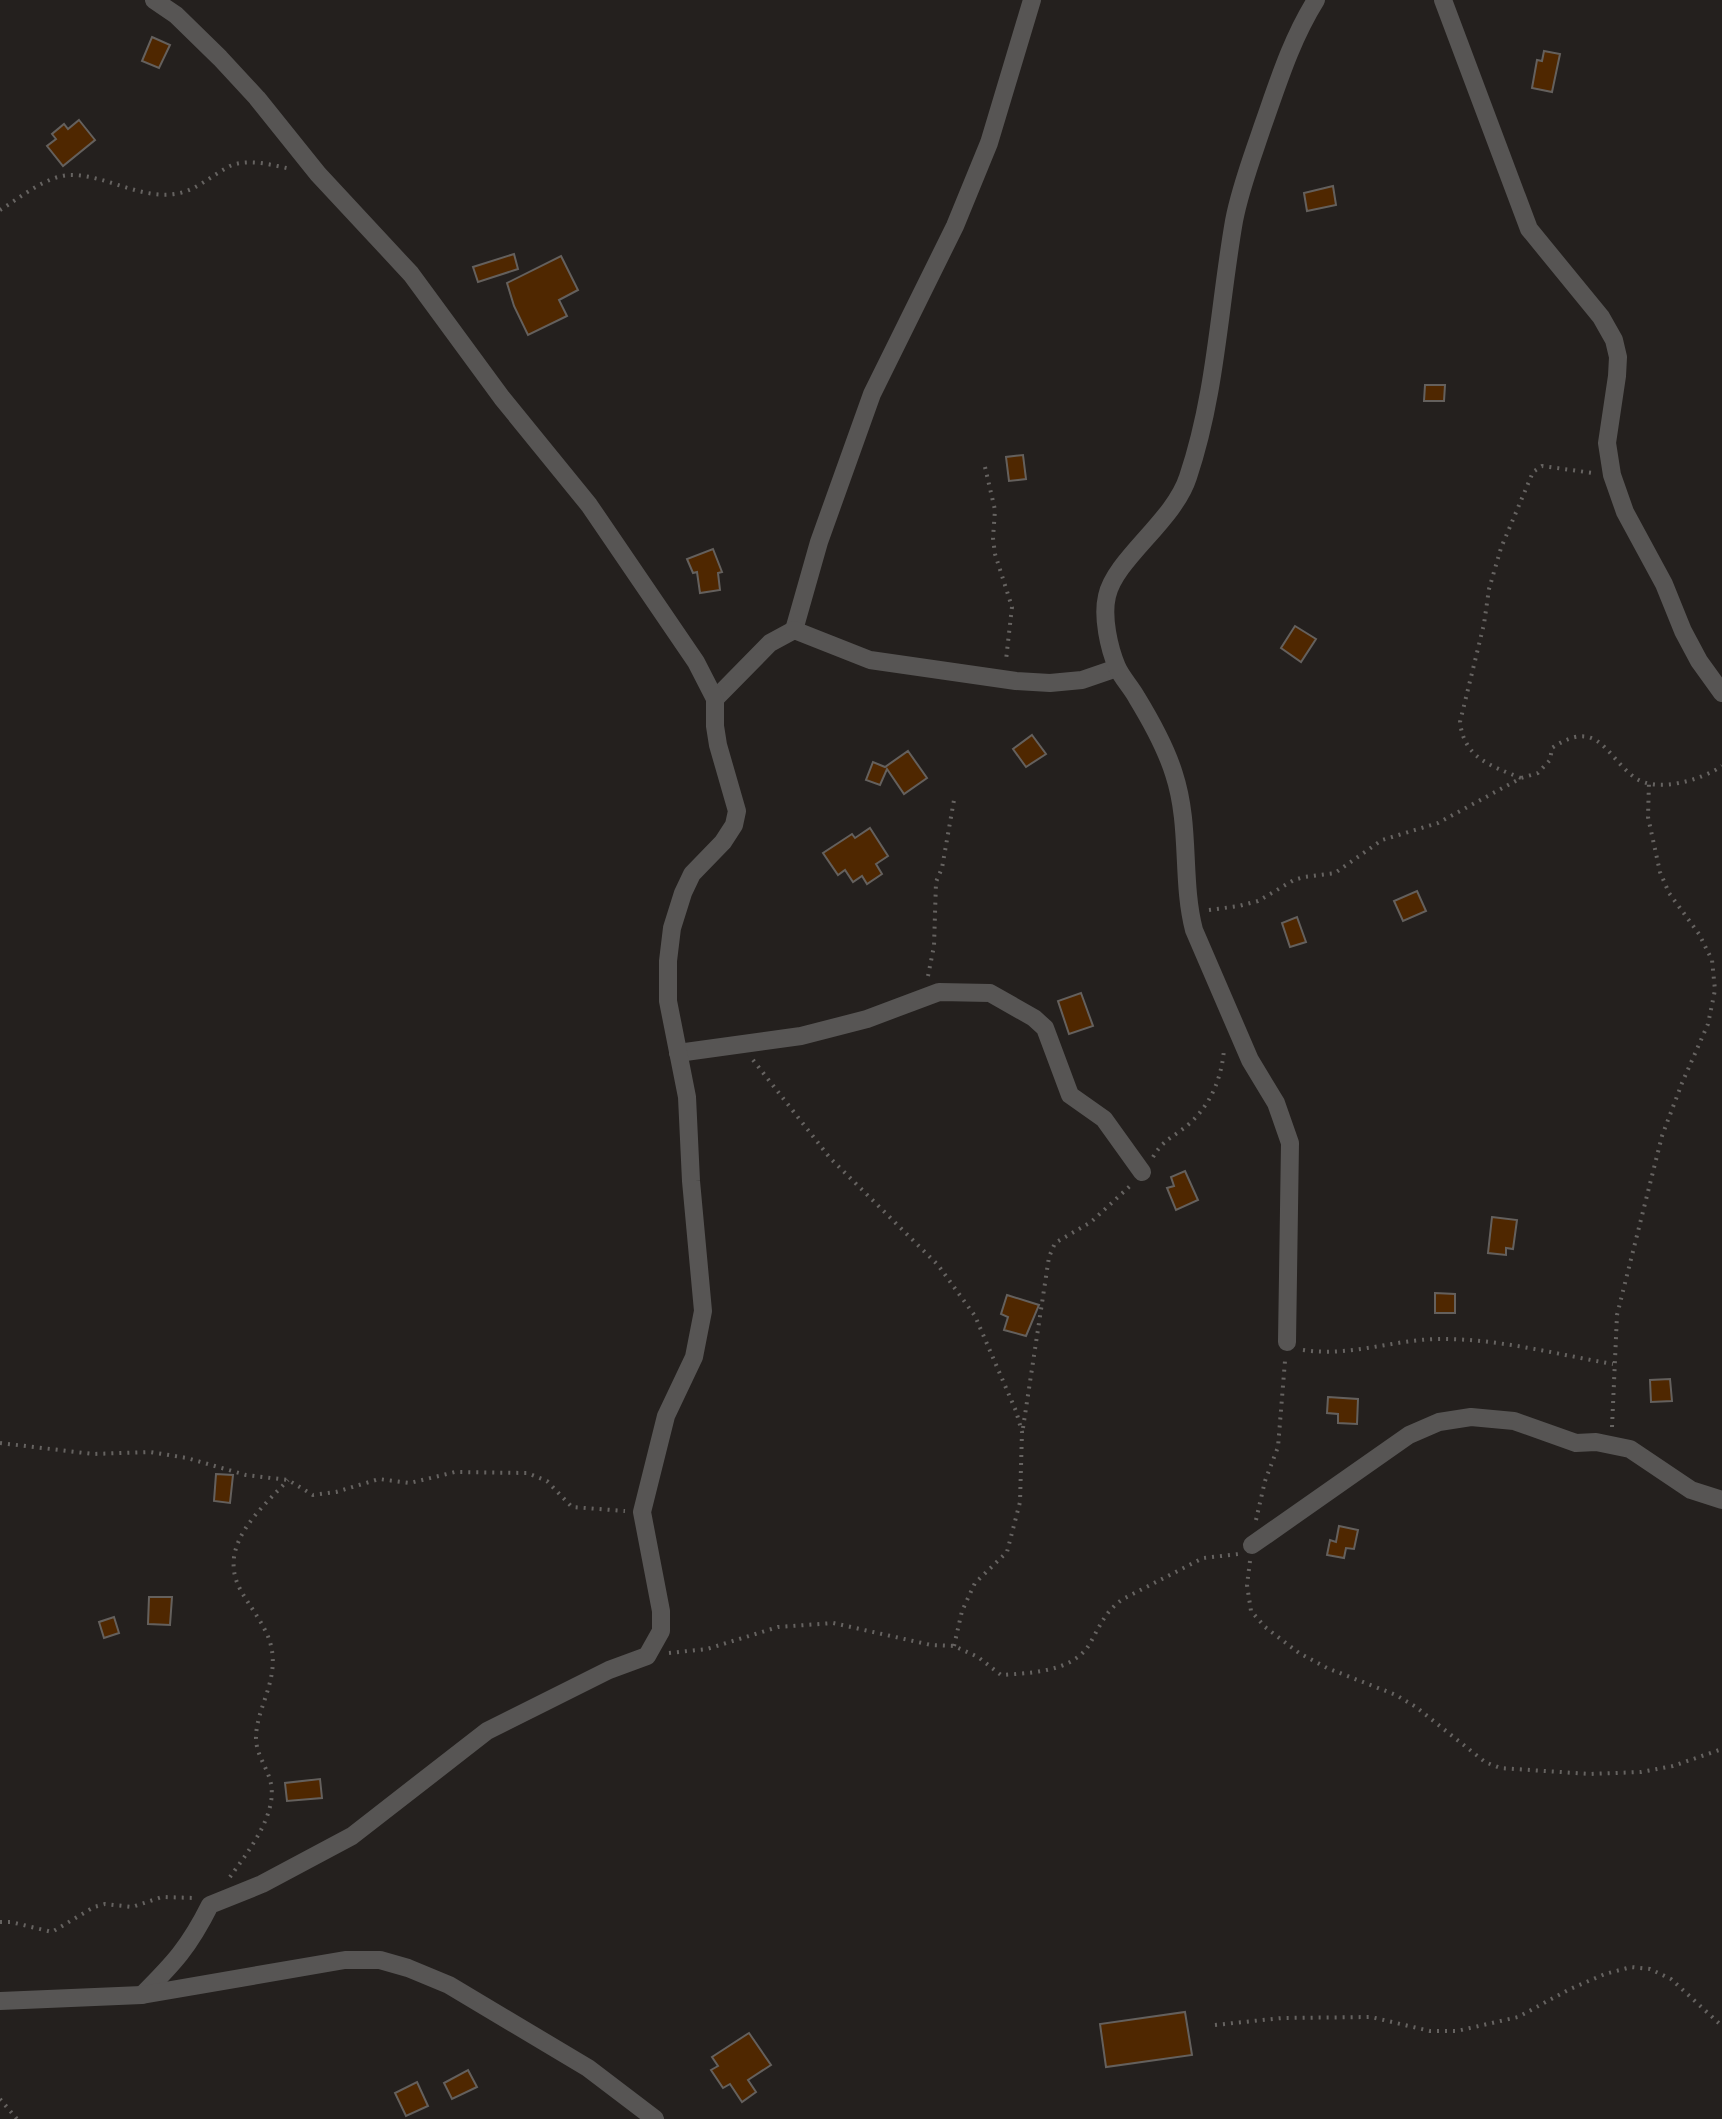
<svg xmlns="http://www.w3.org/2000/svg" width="1722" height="2119" font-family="Inter,sans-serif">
<rect width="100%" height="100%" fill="#24201e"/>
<g fill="#4f2700" stroke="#64605d" stroke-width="2">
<polygon points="152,37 170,45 159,68 142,61"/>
<polygon points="1544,51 1560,54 1552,92 1532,88 1537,60 1542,61"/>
<polygon points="79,120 95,140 63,166 47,146 56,139 52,134 64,124 68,129"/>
<polygon points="1333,186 1336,205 1307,211 1304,193"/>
<polygon points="514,254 518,269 478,282 473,267"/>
<polygon points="561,256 578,290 559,300 567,316 528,335 514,306 507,283"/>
<polygon points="1425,385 1445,385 1444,401 1424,401"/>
<polygon points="1023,455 1026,479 1009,481 1006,457"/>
<polygon points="713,549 722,572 718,573 720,590 700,593 697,572 693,573 687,559"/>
<polygon points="1295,626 1316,639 1301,662 1281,648"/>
<polygon points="1032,735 1046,754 1026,767 1013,749"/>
<polygon points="908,751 927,778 904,794 887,769 880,785 866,780 873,762 885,767"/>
<polygon points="870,828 888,856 876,864 882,874 867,884 862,876 853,882 845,870 838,875 823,853 852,834 855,838"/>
<polygon points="1417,891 1426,911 1403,921 1394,901"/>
<polygon points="1297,917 1306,942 1290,947 1282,923"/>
<polygon points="1081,993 1093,1026 1069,1034 1058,1001"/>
<polygon points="1185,1171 1198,1200 1176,1210 1167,1188 1174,1186 1171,1177"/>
<polygon points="1492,1217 1517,1220 1513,1249 1506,1248 1506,1255 1488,1253"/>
<polygon points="1435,1293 1455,1294 1455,1313 1435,1313"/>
<polygon points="1007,1295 1039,1305 1026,1336 1004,1330 1008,1317 1001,1314"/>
<polygon points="1670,1379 1672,1401 1651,1402 1650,1380"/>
<polygon points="1328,1397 1358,1399 1357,1424 1338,1423 1338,1414 1327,1413"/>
<polygon points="216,1474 233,1475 230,1503 214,1501"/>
<polygon points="1339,1526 1358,1530 1354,1549 1346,1548 1344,1558 1327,1555 1330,1540 1336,1542"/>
<polygon points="149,1597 172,1597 170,1625 148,1624"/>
<polygon points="114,1617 119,1633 104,1638 99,1622"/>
<polygon points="320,1779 322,1798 287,1801 285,1783"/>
<polygon points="1185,2012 1192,2055 1106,2067 1100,2024"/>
<polygon points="749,2033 771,2065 748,2080 756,2092 742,2102 730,2084 723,2088 711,2070 718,2066 712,2057"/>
<polygon points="468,2070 477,2087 452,2099 444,2083"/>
<polygon points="417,2082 428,2106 406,2116 395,2093"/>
</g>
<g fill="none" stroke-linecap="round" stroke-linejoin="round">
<g stroke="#666361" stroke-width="4" stroke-dasharray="2 6" stroke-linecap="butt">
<path d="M0,210C20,198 47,175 71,175C106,175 139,199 175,194C196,191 212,175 230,166C248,158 272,165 291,169"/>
<polyline points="985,467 995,510 993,538 995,554 1012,607 1006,660"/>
<path d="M1521,778C1491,766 1464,758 1460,722L1484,624L1489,589L1501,548L1533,472L1542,466L1593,473"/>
<path d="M1209,910L1239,906L1258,901L1294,880L1304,877L1335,873L1382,840L1438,823L1521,778L1538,773L1550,760L1552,748C1598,717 1605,755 1634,777C1656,794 1701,780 1722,766"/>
<polyline points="928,976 934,946 936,882 942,868 954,800"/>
<polyline points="753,1060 830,1158 938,1265 975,1316 1016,1411 1022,1432 1020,1502 1007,1552 975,1583 962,1611 954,1646"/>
<path d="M1153,1157C1164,1138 1175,1137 1190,1123C1211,1104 1222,1077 1224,1049"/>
<path d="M1303,1350C1351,1357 1391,1340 1437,1339C1496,1338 1555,1354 1613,1364"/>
<polyline points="1612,1427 1617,1315 1662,1136 1682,1083 1708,1024 1715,990 1712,960 1699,934 1669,893 1660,872 1648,817 1649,782"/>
<polyline points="1023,1428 1049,1257 1055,1243 1091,1222 1130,1186"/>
<polyline points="0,1443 93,1454 150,1452 187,1458 246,1475 288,1480 313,1495 336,1492 379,1479 410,1483 455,1472 527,1473 547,1481 572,1507 625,1511"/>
<polyline points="1256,1520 1265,1481 1278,1447 1285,1361"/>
<polyline points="1250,1561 1247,1585 1251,1611 1265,1627 1299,1653 1327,1668 1396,1695 1416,1707 1485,1762 1500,1768 1590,1774 1641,1772 1673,1766 1722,1749"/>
<path d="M669,1653L707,1649L778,1627L833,1623L931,1645L954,1646L978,1657L1001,1675C1030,1673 1072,1672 1089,1645C1099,1628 1105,1611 1123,1599L1203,1558L1239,1554"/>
<path d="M230,1877C247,1853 277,1816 271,1784C268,1768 256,1755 256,1738C256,1707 281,1679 270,1642C264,1623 249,1606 240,1589C217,1545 261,1509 288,1480"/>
<polyline points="0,1922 11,1922 52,1932 94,1907 105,1904 132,1907 162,1897 195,1898"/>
<polyline points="1215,2025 1282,2018 1371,2017 1430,2031 1457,2031 1518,2017 1570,1989 1605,1974 1631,1967 1650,1969 1671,1979 1722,2026"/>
<polyline points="0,2099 17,2119"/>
</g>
<g stroke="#575554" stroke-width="18">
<polyline points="1443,0 1529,229 1601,317 1614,340 1618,357 1617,376 1607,443 1612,475 1625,512 1664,584 1683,631 1699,661 1722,693"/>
<polyline points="794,630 819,542 872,394 955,226 989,143 1032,0"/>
<polyline points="715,699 770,643 794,630 870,660 1016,681 1050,683 1082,680 1117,668"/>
<polyline points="678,1053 801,1036 867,1019 939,992 990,993 1034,1018 1045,1028 1070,1095 1104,1119 1142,1172"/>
<path d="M1287,1342L1290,1143L1276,1103L1250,1060L1194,930C1181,880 1191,826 1174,774C1166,748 1151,721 1137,698C1131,687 1122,678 1117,667C1109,648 1102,617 1107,596C1115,559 1174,521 1188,477C1216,394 1219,307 1234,221C1240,189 1252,158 1262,128C1278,83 1291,40 1316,0"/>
<polyline points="1252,1545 1409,1435 1439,1422 1471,1417 1514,1421 1576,1443 1596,1442 1630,1449 1691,1490 1722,1500"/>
<path d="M142,1995C174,1963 189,1947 210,1905L262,1884L352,1836L487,1731L609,1670L647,1656L661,1631V1611L642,1512L666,1416L694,1357L703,1311L691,1181L687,1097L668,1001V961L672,928L683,893L692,874L723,842L734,825L737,811L718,745L715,726V699L696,662L589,505L502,398L411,274L318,174L257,98L220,58L176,15L154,0"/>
<polyline points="0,2001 142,1995 345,1960 380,1960 408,1968 449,1985 588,2068 655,2119"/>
</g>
</g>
</svg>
